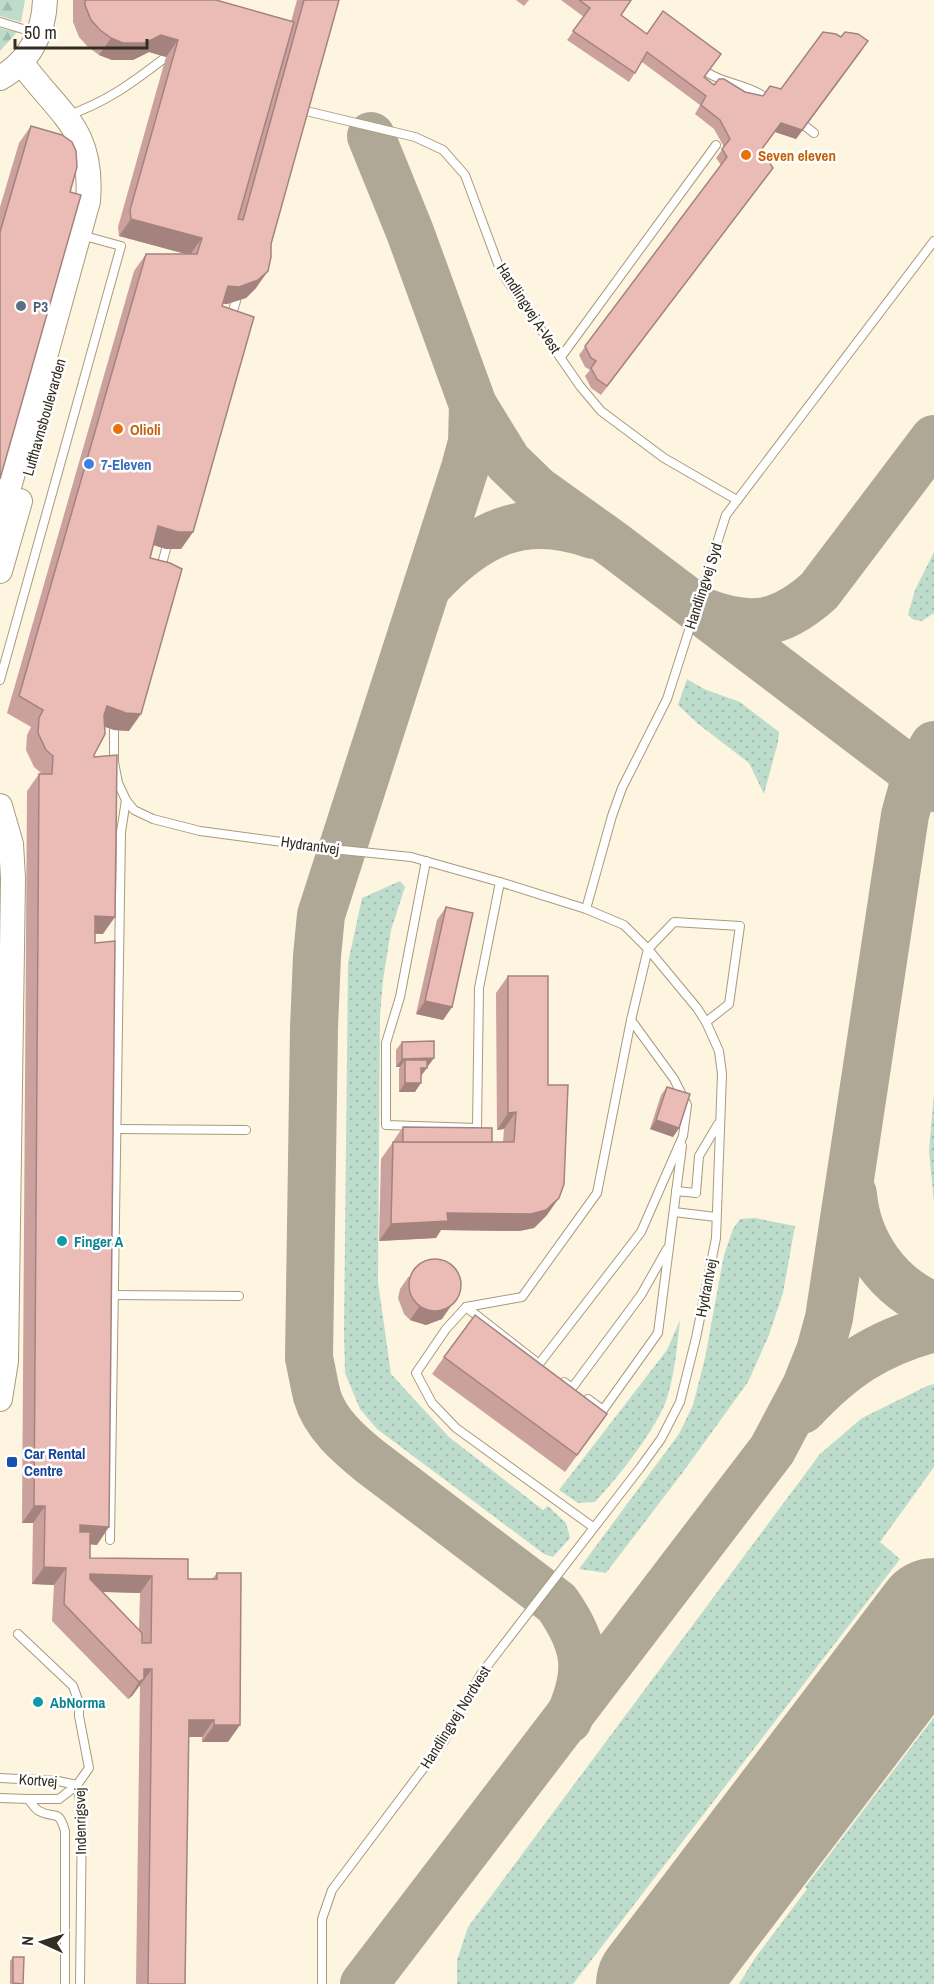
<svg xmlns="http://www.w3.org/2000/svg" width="934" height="1984" font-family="'Archivo Narrow',sans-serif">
<defs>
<pattern id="grass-dots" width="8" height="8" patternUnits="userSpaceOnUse" patternTransform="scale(1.5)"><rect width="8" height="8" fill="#bddccb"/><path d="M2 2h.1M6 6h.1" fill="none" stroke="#a3bdae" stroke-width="1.8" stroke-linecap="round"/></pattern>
<pattern id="forest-firs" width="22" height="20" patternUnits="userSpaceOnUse" patternTransform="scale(1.5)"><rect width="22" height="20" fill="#bddccb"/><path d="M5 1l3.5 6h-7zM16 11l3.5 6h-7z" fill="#a3bdae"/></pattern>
</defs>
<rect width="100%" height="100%" fill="#fef5e0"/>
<g fill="url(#grass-dots)">
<polygon points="934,552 934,613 922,621 914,620 908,615 915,590"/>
<polygon points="687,679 704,689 740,702 779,732 778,742 764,794 749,763 697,723 678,705"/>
<polygon points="400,881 405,887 391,930 383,980 380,1016 378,1282 391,1374 449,1437 543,1510 548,1506 566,1523 570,1538 553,1557 544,1554 377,1429 360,1409 345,1373 344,1333 348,963 362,898"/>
<polygon points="934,1094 934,1202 929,1151"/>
<polygon points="755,1218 795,1226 783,1293 769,1335 748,1382 683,1472 606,1573 579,1569 679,1434 693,1405 705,1358 724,1255 733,1229 740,1219"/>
<path d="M680,1320C677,1346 675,1373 667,1398C658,1427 617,1479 595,1502L578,1503L559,1490L667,1350Z"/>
<polygon points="934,1384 934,1467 880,1542 900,1559 573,1984 457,1984 457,1960 468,1927 820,1454 862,1418 927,1386"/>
<polygon points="934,1717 934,1984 739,1984 755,1958 807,1889 805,1887"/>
</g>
<g fill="url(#forest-firs)">
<polygon points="0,0 25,0 21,22 0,16"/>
<polygon points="0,28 17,32 0,51"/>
</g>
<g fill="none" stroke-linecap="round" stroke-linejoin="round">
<g stroke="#b0a896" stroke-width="48">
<polyline points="371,136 410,232 473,405 508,462 537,490 614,545 934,788"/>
<path d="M473,405L472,442L465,468L321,915L317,956L314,1028L309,1358C312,1371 314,1384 317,1396C325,1424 350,1445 371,1462L557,1603C587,1646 590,1672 568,1720"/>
<path d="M427,587C475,535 522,509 593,535"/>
<path d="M704,612C752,630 781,625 819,591L934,439"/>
<path d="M853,1194C857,1243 888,1287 934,1306"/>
<path d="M802,1410C842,1367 877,1343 934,1328"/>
<polyline points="364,1984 772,1450 806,1386 820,1351 829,1318 905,815 916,775 934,745"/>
</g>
<polyline stroke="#b0a896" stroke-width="118" points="655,1984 934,1617"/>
<g stroke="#a99a7a" stroke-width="10">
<g id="lane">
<polyline points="0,22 36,33"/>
<path d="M708,73C725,84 746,84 763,96"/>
<polyline points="306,111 415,137 443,150 465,175 498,264 506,279 580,386 601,411 664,458 737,500"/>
<path d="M66,116C107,102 132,83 166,57"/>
<polyline points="805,126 814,133"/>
<polyline points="230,320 236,301"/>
<polyline points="561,357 716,145"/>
<polyline points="160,571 166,549"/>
<polyline points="0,680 121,246 81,235"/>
<polyline points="126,800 134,810 153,819 200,831 342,850 411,857 500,882"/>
<polyline points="426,861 400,997 386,1043 386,1125 477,1128 479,988 500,882 586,909"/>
<polyline points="116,1129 246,1130"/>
<polyline points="676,1191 696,1193 699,1156 718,1124"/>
<polyline points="674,1212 716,1217"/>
<polyline points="113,1295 239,1296"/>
<polyline points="466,1307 539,1364 641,1232 683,1136 687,1105 674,1079 631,1020"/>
<polyline points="564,1382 572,1388 641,1295 667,1249"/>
<polyline points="588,1399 603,1410 658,1333 682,1146"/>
<polyline points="593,1527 456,1428 432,1403 416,1373 446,1329 466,1307 522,1297 597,1193 631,1020 648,949 674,922 740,926 729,1004 706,1022 697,1008 648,949 624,925 586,909 612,816 622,788 667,699 726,515 934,241"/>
<polyline points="110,1540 121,832 126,800 118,783 114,762 114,730"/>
<polyline points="18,1634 73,1686 79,1703 79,1716 89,1768 77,1785 59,1799 28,1799"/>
<polyline points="0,1778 58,1781 77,1785"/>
<polyline points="77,1785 82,1811 80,1984"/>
<path d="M0,1798L28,1799C31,1802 35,1809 39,1811C55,1820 58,1807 65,1831V1984"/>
<polyline points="322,1984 322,1919 332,1890 444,1741 481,1674 640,1468 661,1439 680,1402 696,1338 716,1238 722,1074 719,1051 706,1022"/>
</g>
</g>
<g stroke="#a99a7a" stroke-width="26">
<g id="secondary">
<path d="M0,78C29,62 44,33 45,0"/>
<path d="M0,520L88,201C94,128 59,115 21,62"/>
<polyline points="0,571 20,501"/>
<polyline points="0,806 11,844 13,878 6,1361 0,1399"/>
</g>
</g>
<use href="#lane" stroke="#fff" stroke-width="8"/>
<use href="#secondary" stroke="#fff" stroke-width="24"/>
</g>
<g fill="#caa19d" fill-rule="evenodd">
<path d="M73,0H216L291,22L297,0H339L256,288L246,298L227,304H222L193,532L181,549H166L153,545L150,558L129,731L114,730L105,727L94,755L103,934H95L97,1545L90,1544V1558L188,1579H212L217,1573L228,1742H202V1737H188L185,1984H136L140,1686H139L132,1696L128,1699L52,1621L54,1585L32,1584L33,1523H22L27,791L39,774L41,773L34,767L26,750L27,735L31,727L7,713L134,271L146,254H185L119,236L118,227L166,57L149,52L133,60H112L99,55L88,47L79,37L73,22ZM102,1592L140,1593L139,1630Z"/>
<polygon points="516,0 529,0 524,6"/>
<polygon points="561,0 632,0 621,15 714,85 763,96 781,89 862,50 796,139 775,132 761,150 767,176 601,395 591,388 585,376 590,370 585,367 579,355 721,165 716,158 724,147 714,129 695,114 700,105 642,62 629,82 567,40 584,17"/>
<polygon points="31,126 70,192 0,479 0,207 19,143"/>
<polygon points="446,907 452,1007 443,1020 416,1014 437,920"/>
<polygon points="508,976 547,1215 534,1228 519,1231 441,1230 436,1238 379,1241 381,1159 393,1142 394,1142 394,1140 403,1127 492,1142 503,1142 504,1129 497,1130 496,993"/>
<polygon points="402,1042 434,1058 421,1076 415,1092 399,1092 399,1069 400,1067 396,1067 396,1050"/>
<polygon points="667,1087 679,1128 673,1137 650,1129 661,1095"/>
<polygon points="409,1276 442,1319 426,1325 410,1320 404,1314 398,1298 400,1289"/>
<polygon points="444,1357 595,1431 565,1472 432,1374"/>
<polygon points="13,1957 23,1984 10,1984 10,1961"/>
</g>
<g fill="#a4837f">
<polygon points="161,35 178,40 166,57 149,52 133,60 112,60 99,55 111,38"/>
<polygon points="862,50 796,139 775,132 781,123"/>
<polygon points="131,219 202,238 190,255 119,236"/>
<polygon points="268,271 256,288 246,298 227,304 216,303 228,286"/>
<polygon points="158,526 193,532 181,549 166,549 147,543"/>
<polygon points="107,706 141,714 129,731 114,730 95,723"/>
<polygon points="95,916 115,917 103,934 83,933"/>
<polygon points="425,1001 452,1007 443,1020 416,1014"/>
<polygon points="434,1058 427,1067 405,1067 405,1060 400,1067 396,1067 402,1059"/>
<polygon points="421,1068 427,1068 420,1077"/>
<polygon points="405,1083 421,1083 415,1092 399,1092"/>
<polygon points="516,1112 504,1129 497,1130 508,1113"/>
<polygon points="656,1120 679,1128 673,1137 650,1129"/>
<polygon points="559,1198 547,1215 534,1228 519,1231 441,1230 436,1238 379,1241 391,1224 447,1213"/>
<polygon points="451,1306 442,1319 426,1325 410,1320 419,1307"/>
<polygon points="34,1506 45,1506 33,1523 22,1523"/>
<polygon points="80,1525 109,1527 97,1545 68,1542"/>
<polygon points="44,1567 66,1568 54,1585 32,1584"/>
<polygon points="90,1574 152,1576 140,1593 78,1591"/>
<polygon points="144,1669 152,1669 132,1696 128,1699 139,1682"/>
<polygon points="189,1720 214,1720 202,1737 177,1737"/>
<polygon points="214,1725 240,1725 228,1742 202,1742"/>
</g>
<g fill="#ebbbb6" stroke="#a4837f" stroke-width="1.5" fill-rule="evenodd">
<path d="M85,0H216L294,22L238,219L243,220L304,0H339L271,244V257L268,271L258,280L239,287L228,286L222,306L254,317L193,532H178L158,526L150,558L170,563L182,569L141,714L126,713L107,706L104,715L105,734L94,755V757L117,755L115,917L95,916V943L115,941L109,1527L80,1525V1532H90V1558L188,1559V1579H217V1573H241L240,1725H214V1720H189L185,1984H148L152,1669H144V1679L139,1682L64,1604L66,1568L44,1567L45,1506H34L39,774H52L53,756L46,750L38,733L39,718L43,710L19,696L146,254H197L202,238L131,219L130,210L178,40L161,35L145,43H123L111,38L100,30L91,20L85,5ZM90,1574L152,1576L151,1643H142V1633L90,1579Z"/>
<polygon points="579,0 631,0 621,15 647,34 663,11 721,54 704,77 714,85 719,79 724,79 745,92 763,96 770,86 781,89 823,32 836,34 841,37 845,32 858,34 868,41 802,130 781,123 761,150 773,168 607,386 597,379 591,368 596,361 591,358 585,346 727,157 722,149 730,139 720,120 701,105 706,96 647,52 635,73 573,31 590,8"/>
<polygon points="31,126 62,135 72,142 76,151 77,167 70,192 81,195 0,479 0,232"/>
<polygon points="446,907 473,913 452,1007 425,1001"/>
<polygon points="508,976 548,976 548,1085 568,1085 564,1184 559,1198 546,1210 531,1214 447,1213 448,1221 391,1224 393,1142 514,1142 516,1112 508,1113"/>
<polygon points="434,1041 434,1058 402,1059 402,1042"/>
<polygon points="405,1060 427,1060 427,1068 421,1068 421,1083 405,1083"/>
<polygon points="667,1087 690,1094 679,1128 656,1120"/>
<polygon points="403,1127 492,1128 492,1142 403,1142"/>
<circle cx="435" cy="1285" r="26"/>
<polygon points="475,1315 607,1414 577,1455 444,1357"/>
<polygon points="13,1957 24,1957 23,1984 13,1983"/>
</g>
<g fill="#e8710a" stroke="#fff" stroke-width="2">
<circle cx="746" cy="155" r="6"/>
<circle cx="118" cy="429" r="6"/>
</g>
<circle fill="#5c6f8a" stroke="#fff" stroke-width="2" cx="21" cy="306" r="6"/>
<circle fill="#3f7fe0" stroke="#fff" stroke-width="2" cx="89" cy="464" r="6"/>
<g fill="#0f9aa8" stroke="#fff" stroke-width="2">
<circle cx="62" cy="1241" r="6"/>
<circle cx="38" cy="1702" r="6"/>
</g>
<rect fill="#1a4fb4" stroke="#fff" stroke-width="2" x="6" y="1456" width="12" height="12" rx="3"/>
<g text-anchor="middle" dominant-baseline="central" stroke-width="5" stroke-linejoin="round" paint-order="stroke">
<g font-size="15" font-weight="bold" fill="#c56008" stroke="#fff" text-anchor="start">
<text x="758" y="155">Seven eleven</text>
<text x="130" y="429">Olioli</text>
</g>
<g font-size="15" font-weight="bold" fill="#4e5e75" stroke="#fff" text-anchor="start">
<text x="33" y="306">P3</text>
</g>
<g font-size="15" fill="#342e21" stroke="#fff">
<text transform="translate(529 308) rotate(57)">Handlingvej A-Vest</text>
<text transform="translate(44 417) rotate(-74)">Lufthavnsboulevarden</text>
<text transform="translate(703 586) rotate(-72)">Handlingvej Syd</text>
<text transform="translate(310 845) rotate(8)">Hydrantvej</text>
<text transform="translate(706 1288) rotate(-79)">Hydrantvej</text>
<text transform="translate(455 1717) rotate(-58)">Handlingvej Nordvest</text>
<text transform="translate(38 1780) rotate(4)">Kortvej</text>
<text transform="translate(80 1821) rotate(-91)">Indenrigsvej</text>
</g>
<g font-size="15" font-weight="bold" fill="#366cbe" stroke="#fff" text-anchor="start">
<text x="101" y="464">7-Eleven</text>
</g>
<g font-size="15" font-weight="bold" fill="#0d838f" stroke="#fff" text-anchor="start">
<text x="74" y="1241">Finger A</text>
<text x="50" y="1702">AbNorma</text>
</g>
<g font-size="15" font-weight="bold" fill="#164399" stroke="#fff" text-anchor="start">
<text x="24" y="1453">Car Rental<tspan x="24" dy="17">Centre</tspan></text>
</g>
</g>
<g transform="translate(42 1942) rotate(274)" stroke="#ffffff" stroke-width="4.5" paint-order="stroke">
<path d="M0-4.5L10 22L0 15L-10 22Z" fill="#342e21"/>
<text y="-9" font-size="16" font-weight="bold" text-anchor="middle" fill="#342e21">N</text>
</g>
<path d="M15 39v9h132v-9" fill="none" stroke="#342e21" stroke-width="3"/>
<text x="24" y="39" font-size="18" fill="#342e21" stroke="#ffffff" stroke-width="4.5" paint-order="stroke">50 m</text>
</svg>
